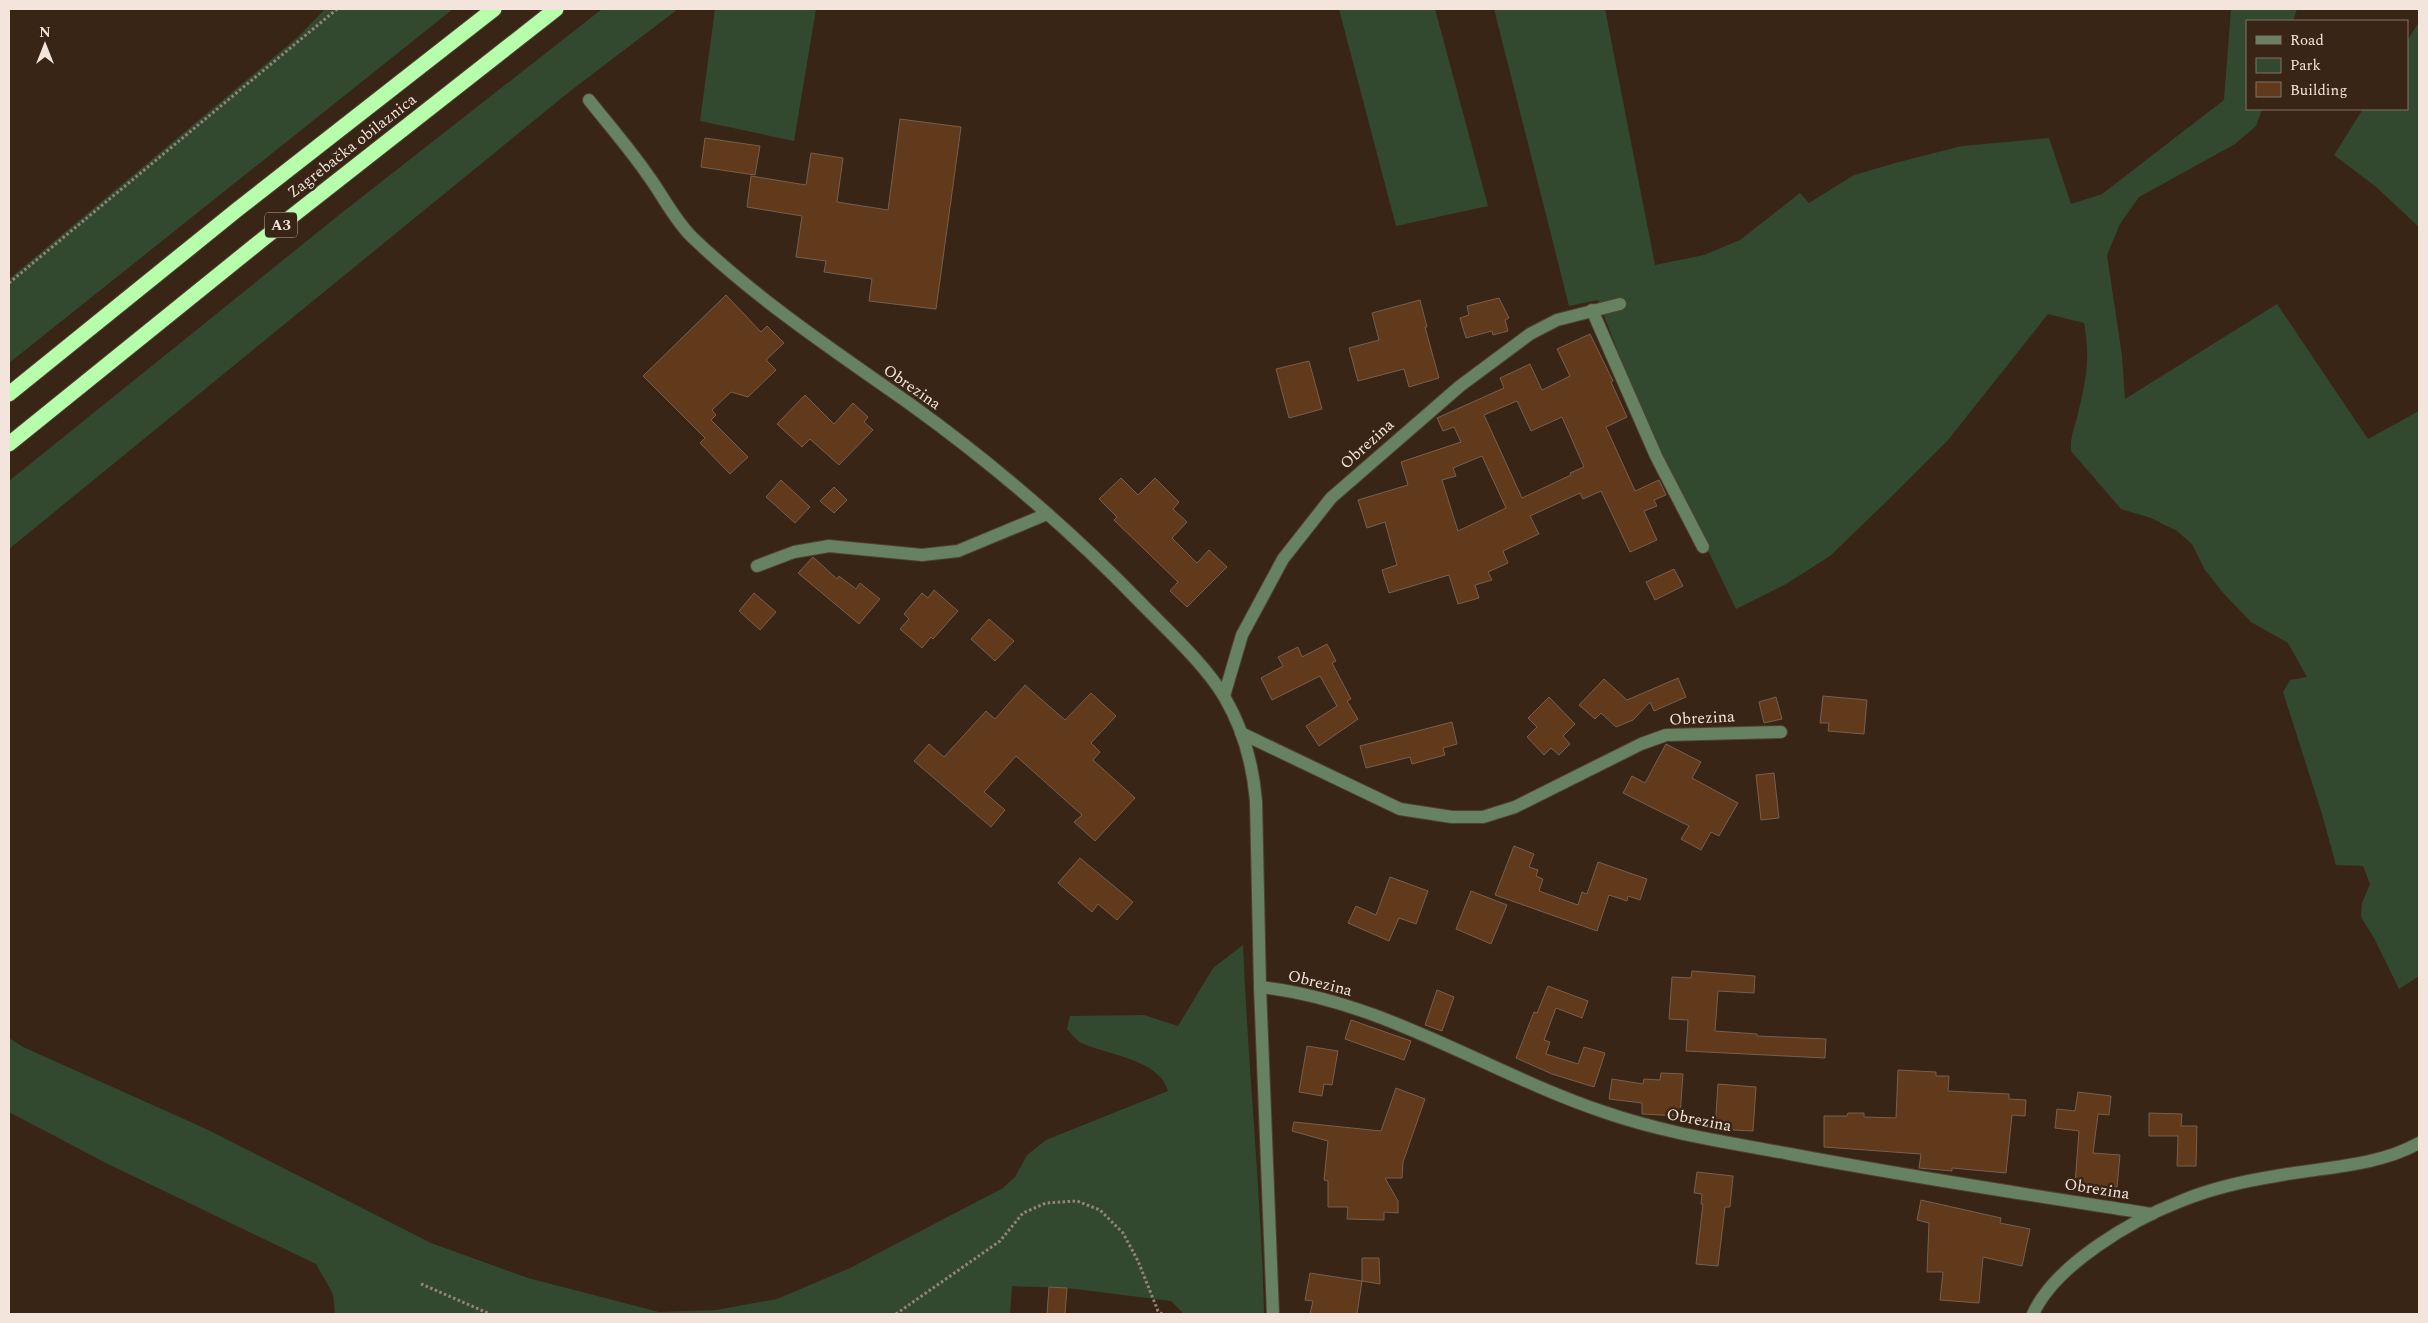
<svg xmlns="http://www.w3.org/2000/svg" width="2428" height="1323" font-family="Spectral,serif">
<rect width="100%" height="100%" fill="#382515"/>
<g fill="#33492f">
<polygon points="325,9 453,9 9,363 9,279 299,36"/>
<polygon points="602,9 678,9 569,92 9,549 9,481 339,215"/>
<polygon points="715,9 816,9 794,141 700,121"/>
<polygon points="1339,9 1435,9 1488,206 1396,226"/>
<path d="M1494,9H1605L1655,265L1704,255L1740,240L1800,193L1809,203L1854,175L1899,162L1962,146L2049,138L2071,204L2102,194L2224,100L2231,9H2297L2293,21H2247V109H2262L2256,126L2235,144L2139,197L2120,224L2107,255L2122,356L2125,399L2277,304L2368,439L2419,411V976L2399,989L2374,938L2361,917L2362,903L2370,884L2363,866L2336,865L2322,814L2283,692L2290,680L2307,677L2288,643L2251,622L2225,595L2205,570L2192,544L2177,531L2151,518L2121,509L2071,451C2070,434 2076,425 2079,409C2087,377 2090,356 2084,323L2048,314L1948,440L1886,502L1830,556L1786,584L1736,609L1640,409L1598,300L1569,306Z"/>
<polygon points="2419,22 2419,227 2375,186 2334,155 2363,109 2407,109 2407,41"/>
<path d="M1243,945C1248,1068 1261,1191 1264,1314H1184L1171,1301L1067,1288L1012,1286L1010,1314H333L335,1313L333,1294L316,1264L106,1163L9,1112V1038L23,1047L204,1128L431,1243L528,1278L659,1312L716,1310L777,1299L850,1268L1003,1188L1015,1177L1027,1155L1046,1140L1168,1091C1160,1060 1109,1055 1084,1044C1077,1042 1072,1034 1067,1029L1070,1016L1144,1015L1178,1026L1213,968Z"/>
</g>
<g fill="#613a1c" stroke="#775f4f" fill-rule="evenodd">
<polygon points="900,119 961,127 936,309 869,301 872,279 824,272 826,261 796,257 802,216 747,207 751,176 806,185 811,153 843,158 837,202 888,210"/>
<polygon points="705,138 760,146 755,175 701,167"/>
<polygon points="726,295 761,332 767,326 784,343 766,360 776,370 748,397 731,392 712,410 716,415 711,420 748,457 730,474 700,443 705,438 643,376"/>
<polygon points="1499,298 1509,318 1505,320 1508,331 1493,335 1492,331 1466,338 1460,318 1469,315 1467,306"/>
<polygon points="1420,300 1427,327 1425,327 1439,378 1409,387 1404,369 1358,381 1349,348 1379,340 1372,313"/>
<path d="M1590,334L1613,381L1611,382L1627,417L1606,427L1635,491L1659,480L1666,495L1654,500L1657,506L1644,511L1657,540L1630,552L1601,491L1583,499L1580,493L1530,516L1539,534L1503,551L1508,563L1488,572L1492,580L1475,585L1479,598L1458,604L1449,575L1389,593L1382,570L1397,565L1385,522L1367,528L1358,500L1408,485L1401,462L1461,442L1454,427L1443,431L1437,418L1504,388L1500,378L1530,364L1542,390L1570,376L1557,349ZM1517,401L1531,431L1562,417L1584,467L1570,473L1571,475L1522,498L1484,415ZM1482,456L1506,508L1458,531L1442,480L1456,476L1453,468Z"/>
<polygon points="1309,361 1322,409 1289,418 1276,369"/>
<polygon points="805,395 834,424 853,403 868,417 864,422 873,430 839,465 810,439 802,447 777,424"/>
<polygon points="1121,478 1138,495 1155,478 1179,502 1173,509 1187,522 1172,538 1197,563 1209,550 1227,567 1187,607 1170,591 1178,582 1114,520 1117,517 1099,499"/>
<polygon points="781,480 810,507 795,523 766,497"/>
<polygon points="834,487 847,500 834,513 820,501"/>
<polygon points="813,557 837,579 839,576 856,589 860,583 880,599 859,624 798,573"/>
<polygon points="1674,569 1683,586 1655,600 1646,582"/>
<polygon points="934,590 958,611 933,639 931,637 922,648 900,629 909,619 904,614 922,593 928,598"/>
<polygon points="754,593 776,612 760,630 739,611"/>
<polygon points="989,619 1014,641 995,661 971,639"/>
<polygon points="1327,644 1336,661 1332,663 1351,699 1347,701 1358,719 1319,746 1306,726 1337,706 1320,676 1272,700 1261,678 1283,666 1278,657 1298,647 1302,657"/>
<polygon points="1678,678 1686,697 1654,711 1650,702 1633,720 1616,727 1601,713 1595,719 1579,705 1604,679 1627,700"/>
<polygon points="1025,685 1065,720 1091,693 1116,716 1091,743 1100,752 1093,760 1135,798 1095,841 1074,822 1082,815 1016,756 984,792 1005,810 991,827 914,761 929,744 944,757 986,711 995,719"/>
<polygon points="1823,696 1867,700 1864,734 1828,731 1829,723 1820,723"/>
<polygon points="1549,697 1575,724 1563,736 1570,744 1559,755 1551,748 1544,755 1527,737 1537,727 1528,718"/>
<polygon points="1776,697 1782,719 1764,723 1759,702"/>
<polygon points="1452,722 1457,744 1443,748 1445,755 1412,764 1410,757 1366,768 1360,746"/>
<polygon points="1666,744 1701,762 1692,778 1738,803 1719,836 1711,832 1701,850 1681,839 1689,826 1623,793 1632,776 1645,783"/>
<polygon points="1774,773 1779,818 1761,820 1756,775"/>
<polygon points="1514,846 1534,854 1529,867 1538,870 1536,876 1543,879 1539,891 1578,905 1582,892 1587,894 1598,862 1647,879 1640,900 1628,896 1627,901 1609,895 1597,931 1495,895"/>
<polygon points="1080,858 1133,902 1117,920 1098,904 1092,912 1058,883"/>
<polygon points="1390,877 1428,891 1416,924 1399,918 1389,941 1348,923 1356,906 1376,915"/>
<polygon points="1471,891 1507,905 1491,944 1456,929"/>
<polygon points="1692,971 1755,976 1754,993 1718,991 1715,1031 1757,1034 1757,1036 1826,1039 1825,1058 1686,1051 1688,1020 1669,1019 1672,977 1691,978"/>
<polygon points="1548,986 1588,1001 1582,1018 1556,1008 1544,1040 1550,1042 1546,1054 1578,1064 1584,1047 1605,1053 1594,1087 1552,1074 1516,1058 1534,1012 1537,1013"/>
<polygon points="1437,990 1454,997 1442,1031 1425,1025"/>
<polygon points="1351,1020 1411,1041 1404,1060 1345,1039"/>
<polygon points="1307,1046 1338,1051 1332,1085 1324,1084 1322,1096 1299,1092"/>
<polygon points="1898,1070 1936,1072 1936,1076 1949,1076 1948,1091 2009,1094 2009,1099 2026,1100 2025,1116 2012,1115 2006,1173 1952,1168 1952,1171 1919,1168 1921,1154 1824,1147 1824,1116 1847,1116 1848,1113 1864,1113 1864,1117 1896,1118"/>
<polygon points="1661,1073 1683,1074 1680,1116 1642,1114 1642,1103 1609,1099 1612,1079 1643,1084 1644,1079 1660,1080"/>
<polygon points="1718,1084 1756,1087 1753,1131 1715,1129"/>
<polygon points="1396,1088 1425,1099 1403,1162 1402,1178 1385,1178 1398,1201 1398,1213 1384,1212 1384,1220 1347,1219 1348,1207 1328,1207 1328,1181 1324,1180 1328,1141 1292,1131 1294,1122 1381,1131"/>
<polygon points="2078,1092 2111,1096 2109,1115 2098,1114 2093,1153 2120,1155 2117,1187 2075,1184 2079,1131 2055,1128 2057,1109 2075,1111"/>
<polygon points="2149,1113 2182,1114 2181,1126 2197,1126 2196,1166 2177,1166 2178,1136 2149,1136"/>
<polygon points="1697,1172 1733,1176 1730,1207 1725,1207 1718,1266 1696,1264 1703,1204 1701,1204 1702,1194 1694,1193"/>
<polygon points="1921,1200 2001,1218 2000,1223 2030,1229 2022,1266 1983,1257 1979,1303 1940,1300 1943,1272 1927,1272 1929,1223 1917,1220"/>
<polygon points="1362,1258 1379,1258 1380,1284 1362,1281"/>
<polygon points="1310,1273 1362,1281 1357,1314 1310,1314 1313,1301 1305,1300"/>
<polygon points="1049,1287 1067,1288 1065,1314 1047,1314"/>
</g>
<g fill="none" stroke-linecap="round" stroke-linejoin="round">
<g stroke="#524031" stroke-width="14">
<g id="minor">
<path d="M589,100C608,124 629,148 647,174C662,194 675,221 693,238C759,301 836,352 910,404C992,463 1069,529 1139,601C1166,629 1206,665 1225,698C1243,729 1253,766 1256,801L1260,987L1273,1314"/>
<polyline points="1592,310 1656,456 1703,547"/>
<polyline points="757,566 794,552 829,546 922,555 958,551 1047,514"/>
<polyline points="1224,696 1242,635 1283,559 1331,498 1460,386 1530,334 1557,320 1620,304"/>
<polyline points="1241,733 1400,809 1452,817 1483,817 1515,807 1641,744 1666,735 1781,732"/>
<path d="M1260,987C1383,1000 1488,1073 1604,1112C1664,1133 1727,1142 1790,1154C1910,1177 2031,1195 2152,1214"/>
<path d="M2033,1314C2055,1265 2132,1220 2181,1201C2210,1189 2244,1181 2276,1176C2323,1167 2376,1167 2419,1143"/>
</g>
</g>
<g stroke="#524031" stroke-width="17">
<g id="highway">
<polyline points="9,394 238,209 494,9"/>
<polyline points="9,444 263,239 556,9"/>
</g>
</g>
<g stroke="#958578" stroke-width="3" stroke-dasharray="2.5 2.5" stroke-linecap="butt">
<polyline points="9,283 337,9"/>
<polyline points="421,1284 490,1314"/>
<polyline points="896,1314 1000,1241 1023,1213 1046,1203 1077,1201 1100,1210 1123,1233 1138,1261 1158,1311 1162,1314"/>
</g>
<use href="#minor" stroke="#668261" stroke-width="12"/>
<use href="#highway" stroke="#b6feab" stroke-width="15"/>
</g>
<g text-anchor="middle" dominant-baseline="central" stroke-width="5" stroke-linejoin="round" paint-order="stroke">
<rect fill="#382515" stroke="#bbaba0" stroke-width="1" x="265" y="212.5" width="32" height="25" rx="4"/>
<g font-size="15" font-weight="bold" fill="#f3e5db">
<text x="281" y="225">A3</text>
</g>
<g font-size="16" fill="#f3e5db" stroke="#382515">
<text transform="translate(352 146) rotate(-38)">Zagrebačka obilaznica</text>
<text transform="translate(912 387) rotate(35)">Obrezina</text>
<text transform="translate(1367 444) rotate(-42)">Obrezina</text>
<text transform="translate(1702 718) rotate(-3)">Obrezina</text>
<text transform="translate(1320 983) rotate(14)">Obrezina</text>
<text transform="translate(1699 1120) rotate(11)">Obrezina</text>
<text transform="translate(2097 1189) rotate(9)">Obrezina</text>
</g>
</g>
<rect width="2428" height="1323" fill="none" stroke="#f3e5db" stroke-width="20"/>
<rect x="2246" y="20" width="162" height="90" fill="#382515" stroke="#837264"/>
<rect x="2256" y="36" width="25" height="8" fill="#668261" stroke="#837264"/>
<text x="2290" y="45" font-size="15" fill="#f3e5db">Road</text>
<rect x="2256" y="58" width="25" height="15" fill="#33492f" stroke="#837264"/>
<text x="2290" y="70" font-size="15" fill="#f3e5db">Park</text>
<rect x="2256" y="82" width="25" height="15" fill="#613a1c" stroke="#837264"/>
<text x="2290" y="95" font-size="15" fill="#f3e5db">Building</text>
<g transform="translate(45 45)" stroke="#382515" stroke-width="4" paint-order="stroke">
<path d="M0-4L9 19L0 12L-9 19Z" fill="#f3e5db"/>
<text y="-8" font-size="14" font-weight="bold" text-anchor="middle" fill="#f3e5db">N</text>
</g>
</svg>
